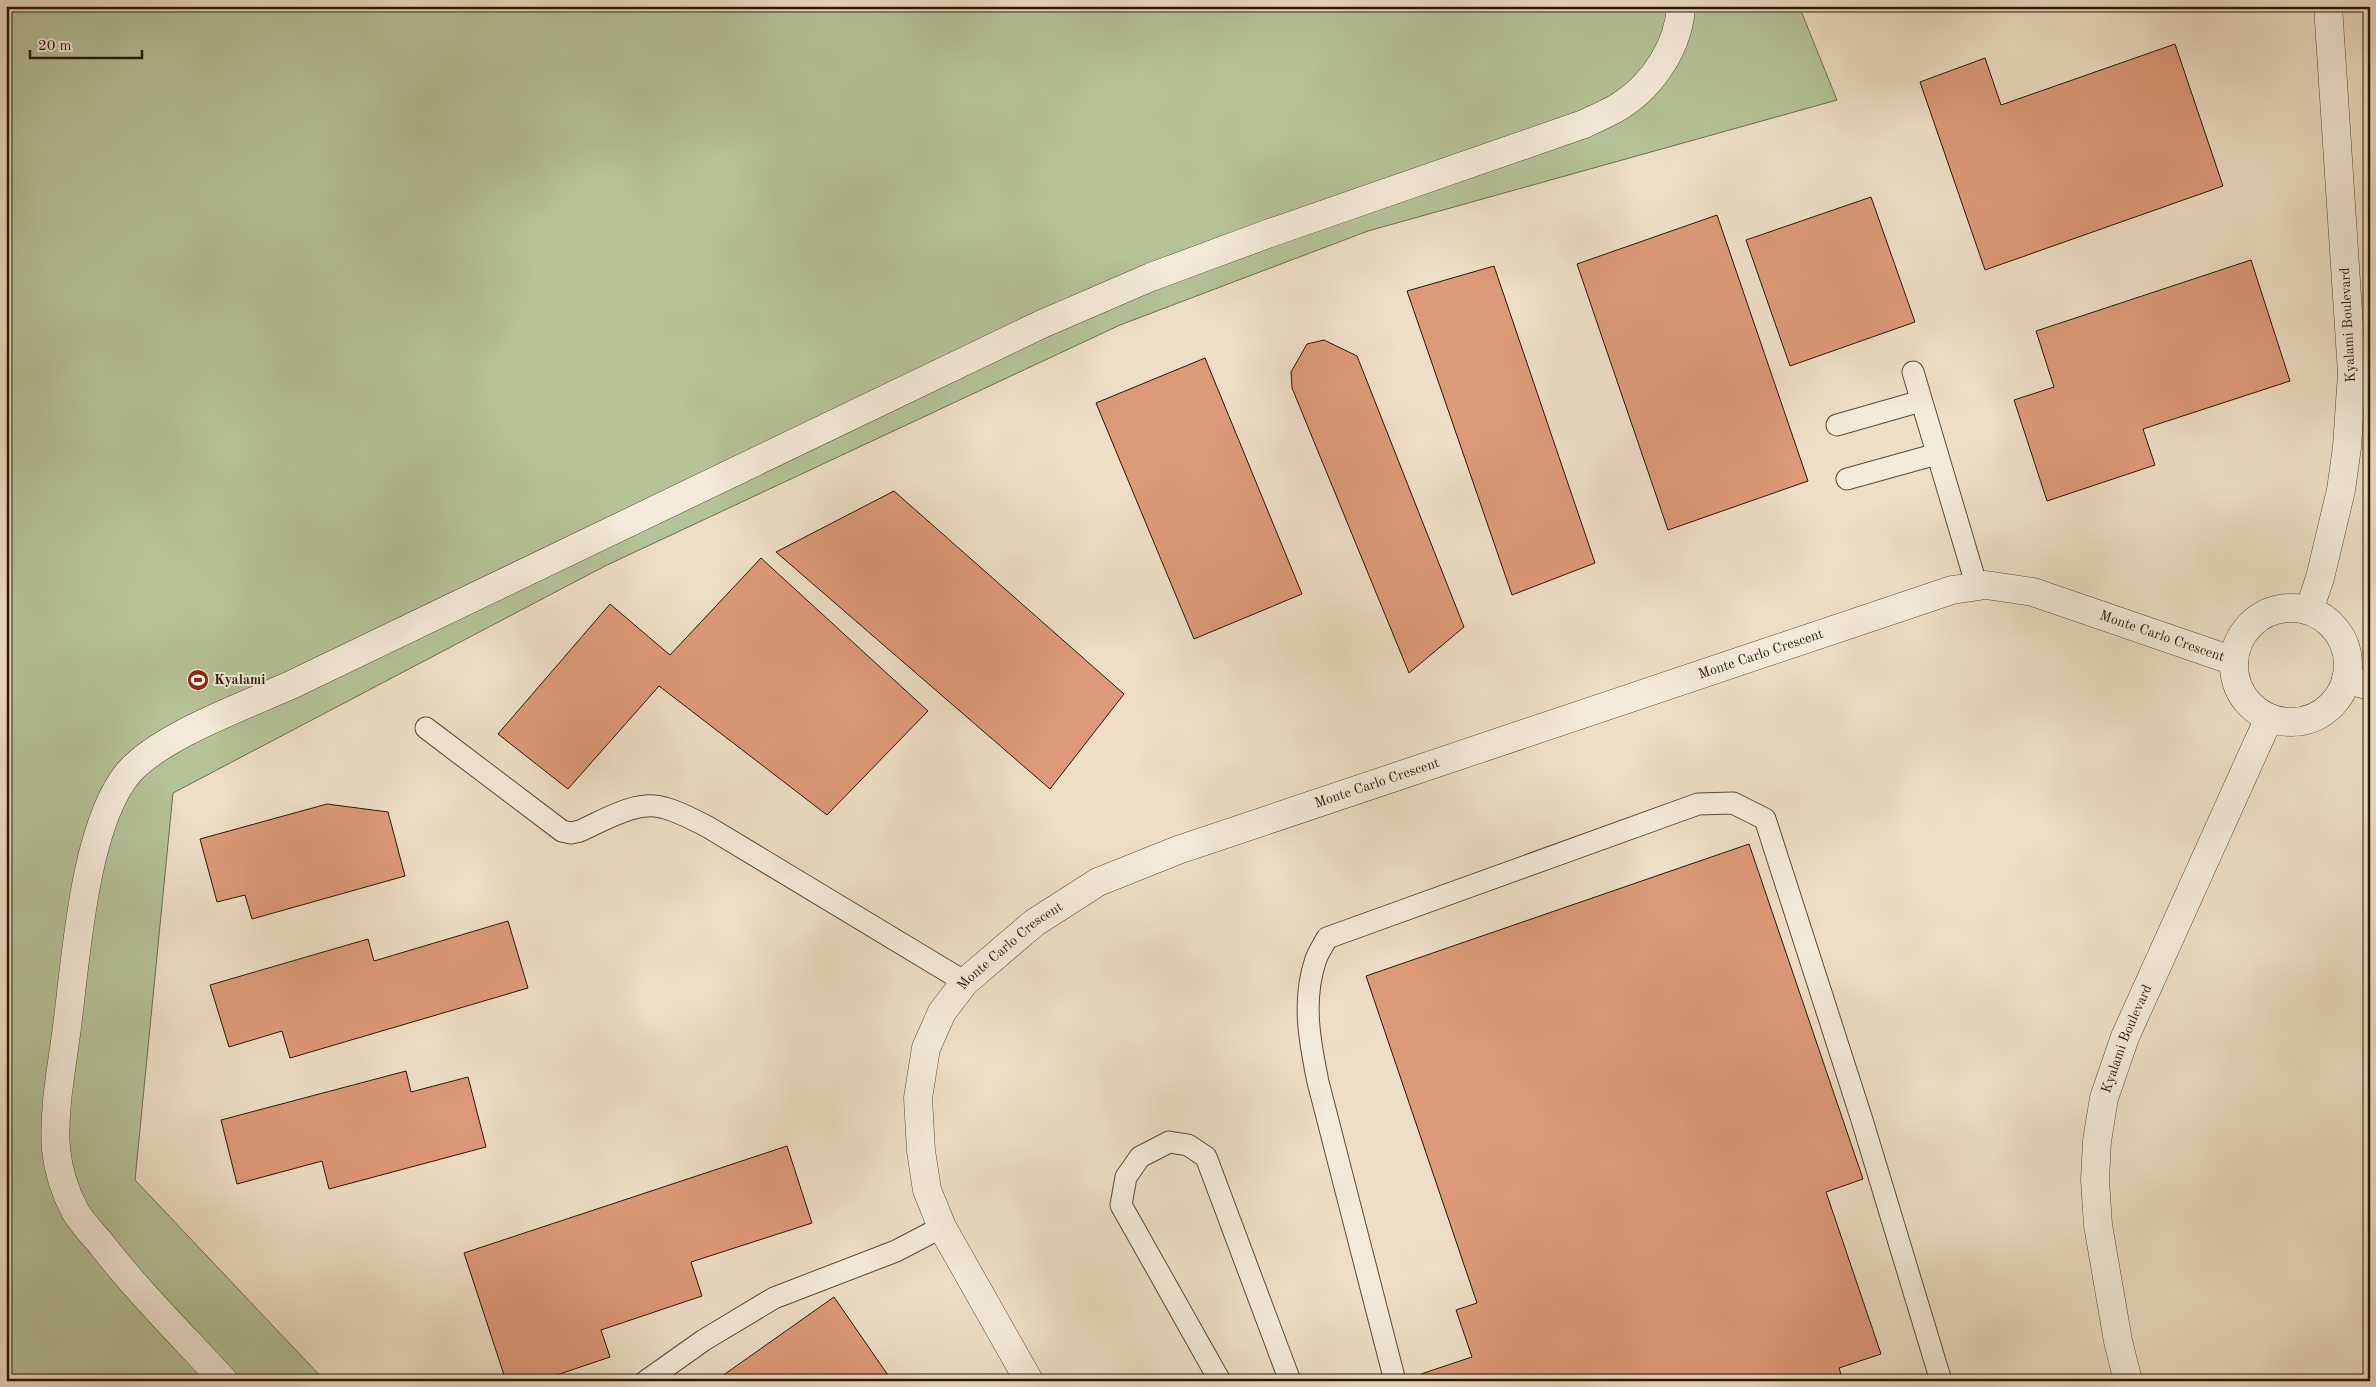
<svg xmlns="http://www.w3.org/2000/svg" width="2376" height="1387" font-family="'Old Standard TT',serif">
<rect width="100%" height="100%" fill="#eedec5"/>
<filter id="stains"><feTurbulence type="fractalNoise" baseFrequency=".004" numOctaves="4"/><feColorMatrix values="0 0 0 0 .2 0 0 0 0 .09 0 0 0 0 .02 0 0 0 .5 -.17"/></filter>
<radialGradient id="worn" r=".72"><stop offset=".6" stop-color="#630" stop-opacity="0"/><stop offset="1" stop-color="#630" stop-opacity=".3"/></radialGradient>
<polygon fill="#b5c297" stroke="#6f6d50" points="6,6 1799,6 1837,100 1368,231 1120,325 605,566 173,793 135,1180 325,1381 6,1381"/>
<g fill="#dd9979" stroke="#291808">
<polygon points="2175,44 2223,186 1985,270 1920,82 1985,58 2001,105"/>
<polygon points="1871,197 1915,322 1790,366 1746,240"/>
<polygon points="1717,215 1808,481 1668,530 1577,264"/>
<polygon points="2251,260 2290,381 2143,429 2155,465 2047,501 2014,400 2054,387 2036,331"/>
<polygon points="1494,266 1595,563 1512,595 1407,291"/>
<polygon points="1324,340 1357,356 1464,627 1409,673 1292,388 1291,372 1307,344"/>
<polygon points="1205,358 1302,594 1194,639 1096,403"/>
<polygon points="894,491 1124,694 1050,789 776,552"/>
<polygon points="761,558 928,711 827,815 659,686 568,789 498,734 610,604 670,655"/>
<polygon points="327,804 388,812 405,876 252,919 245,895 217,902 200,839"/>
<polygon points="1749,844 1863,1179 1826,1192 1881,1354 1839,1368 1843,1381 1424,1381 1421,1374 1472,1357 1456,1310 1477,1303 1366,976"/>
<polygon points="508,921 528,988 290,1058 282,1031 229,1047 210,985 368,939 374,961"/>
<polygon points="406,1071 411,1092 468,1077 486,1147 329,1189 322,1161 237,1184 221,1120"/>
<polygon points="787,1146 812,1223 691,1262 702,1296 601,1330 610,1357 539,1381 506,1381 464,1253"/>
<polygon points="834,1297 892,1381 715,1381"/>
</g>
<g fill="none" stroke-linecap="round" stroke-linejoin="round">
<g stroke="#5a4a37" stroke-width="23">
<g id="service">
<polyline points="1913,372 1977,587"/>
<polyline points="1837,425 1921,401"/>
<polyline points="1847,479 1937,454"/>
<path d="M426,728L562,831L571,833L580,831C605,820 637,799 665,808C680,812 694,820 708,827L965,982"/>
<polyline points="646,1381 704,1340 774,1298 896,1251 942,1227"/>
<polyline points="1220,1381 1121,1205 1126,1177 1140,1157 1169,1142 1188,1145 1206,1157 1290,1381"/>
<path d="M1395,1381L1318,1082C1310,1043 1302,1002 1315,962C1317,954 1323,946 1327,938L1698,804L1733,803L1765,819L1862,1120L1941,1381"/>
</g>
</g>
<g stroke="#5a4a37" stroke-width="29">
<g id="minor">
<circle cx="2291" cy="665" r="57"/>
<polyline points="2309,610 2320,578 2341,490 2347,447 2352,373 2328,6"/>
<polyline points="2346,679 2370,686"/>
<path d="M224,1381C183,1336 139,1293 102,1245C93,1234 82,1223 75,1211C65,1192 58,1170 56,1149C53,1109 62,1067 67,1027C76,958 84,825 129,772C162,735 247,705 293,684L1042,324L1151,277L1270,233L1584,124C1596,118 1609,113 1620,106C1653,85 1679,46 1681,6"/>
<path id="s1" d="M1029,1381L942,1227L927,1190L921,1151L918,1098L926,1048L942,1012L965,982L1034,923L1098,882L1178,850L1952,590L1986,585L2033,592L2234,661"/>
<path id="s2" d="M2128,1381L2118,1341L2098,1225L2095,1180L2097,1141L2104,1098L2125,1037L2269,718"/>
</g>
</g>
<use href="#service" stroke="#f4ead9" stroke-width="21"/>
<use href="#minor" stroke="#f4ead9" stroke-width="28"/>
</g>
<defs>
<g id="stadium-disc" transform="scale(1.125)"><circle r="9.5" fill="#8f2418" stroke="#f4ead9"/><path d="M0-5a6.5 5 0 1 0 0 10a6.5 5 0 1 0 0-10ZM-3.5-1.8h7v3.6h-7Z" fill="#fff"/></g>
</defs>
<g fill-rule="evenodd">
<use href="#stadium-disc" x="198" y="680"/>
</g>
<g text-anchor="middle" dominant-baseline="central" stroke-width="4" stroke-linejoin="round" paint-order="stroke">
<g font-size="14" fill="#291808" stroke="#f4ead9">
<text transform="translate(2348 325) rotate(-93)">Kyalami Boulevard</text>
<text stroke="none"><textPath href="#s1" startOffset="1725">Monte Carlo Crescent</textPath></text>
<text stroke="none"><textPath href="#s1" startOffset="1305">Monte Carlo Crescent</textPath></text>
<text stroke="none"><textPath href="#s1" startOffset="900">Monte Carlo Crescent</textPath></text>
<text stroke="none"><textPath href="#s1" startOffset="495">Monte Carlo Crescent</textPath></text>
<text stroke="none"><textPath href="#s2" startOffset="350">Kyalami Boulevard</textPath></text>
</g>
<g font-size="14" font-weight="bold" fill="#291808" stroke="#f4ead9" text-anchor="start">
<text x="214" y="680">Kyalami</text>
</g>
</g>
<rect width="2376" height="1387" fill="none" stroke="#eedec5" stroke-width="25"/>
<rect x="8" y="8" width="2361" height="1372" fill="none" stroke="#291808" stroke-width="2.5"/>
<rect x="12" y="12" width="2351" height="1362" fill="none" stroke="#291808"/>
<path d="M30 50v8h112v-8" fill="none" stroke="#291808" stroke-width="2.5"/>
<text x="38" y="50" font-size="15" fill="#291808" stroke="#f4ead9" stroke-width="4" paint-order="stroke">20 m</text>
<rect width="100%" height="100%" filter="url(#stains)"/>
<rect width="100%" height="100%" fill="url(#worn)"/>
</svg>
